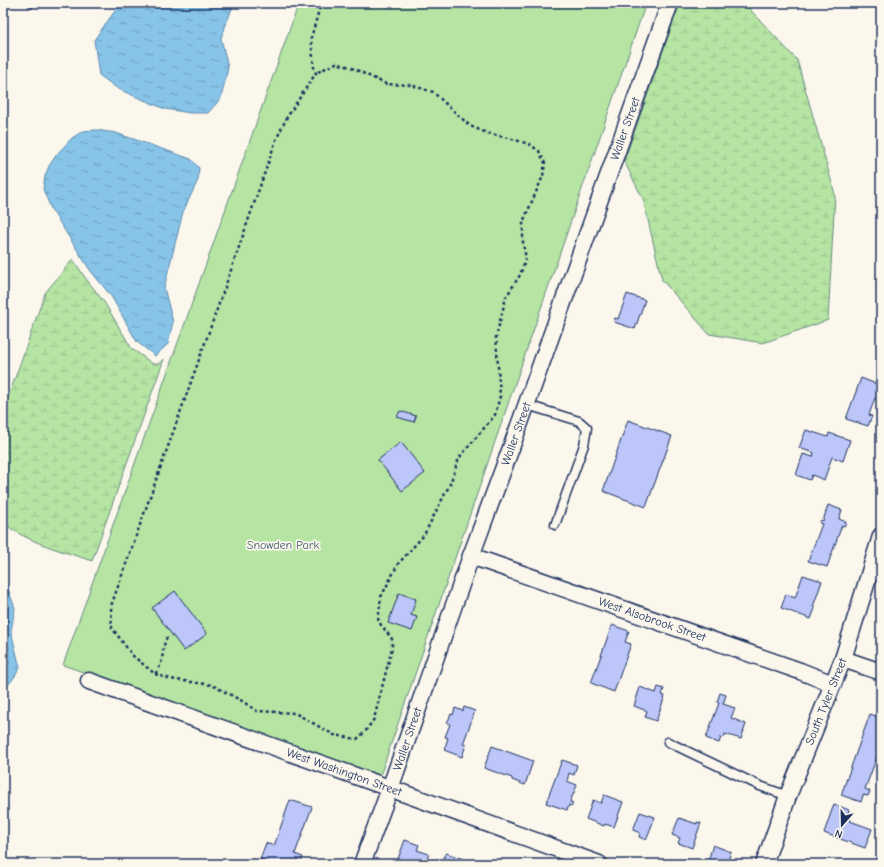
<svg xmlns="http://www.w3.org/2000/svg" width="884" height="867" viewBox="0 0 884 867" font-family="'Comic Neue',sans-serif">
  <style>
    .green { fill: #b5e4a3; stroke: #688a80 }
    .wetland { fill: url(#wetland-marsh); stroke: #688a80 }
    .water { fill: url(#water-ripples); stroke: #5c88b0 }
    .building { fill: #bcc6f8; stroke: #1b2f5e }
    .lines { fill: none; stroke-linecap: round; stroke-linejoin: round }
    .service-casing { stroke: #1b2f5e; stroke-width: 11 }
    .minor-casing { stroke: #1b2f5e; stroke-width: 19 }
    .path { stroke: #1b2f5e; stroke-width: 2.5; stroke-dasharray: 3 3; stroke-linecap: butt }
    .service { stroke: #fbf7ec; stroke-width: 8 }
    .minor { stroke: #fbf7ec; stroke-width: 16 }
    .labels { text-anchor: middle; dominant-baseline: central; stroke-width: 3.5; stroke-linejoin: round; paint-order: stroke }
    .street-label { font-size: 12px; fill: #1b2f5e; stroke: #fbf7ec }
    .park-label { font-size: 12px; fill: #425c6f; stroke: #fbf7ec }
  </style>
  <defs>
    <pattern id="wetland-marsh" width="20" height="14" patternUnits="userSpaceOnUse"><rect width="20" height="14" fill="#b5e4a3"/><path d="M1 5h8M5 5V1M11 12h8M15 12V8" fill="none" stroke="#9bc48f"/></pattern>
    <pattern id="water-ripples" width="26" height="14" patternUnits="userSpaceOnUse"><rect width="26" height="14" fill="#87c4e7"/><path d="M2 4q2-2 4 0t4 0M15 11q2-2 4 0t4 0" fill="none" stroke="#6ea0be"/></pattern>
  </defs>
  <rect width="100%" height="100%" fill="#fbf7ec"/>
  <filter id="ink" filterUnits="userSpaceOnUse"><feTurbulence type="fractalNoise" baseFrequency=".025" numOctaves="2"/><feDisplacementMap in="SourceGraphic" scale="8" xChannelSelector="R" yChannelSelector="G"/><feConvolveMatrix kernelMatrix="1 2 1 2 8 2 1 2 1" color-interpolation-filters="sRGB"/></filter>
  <g filter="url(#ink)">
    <!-- green -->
    <path class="green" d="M 299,3 L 646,3 L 380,776 L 63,665 Z"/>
    <!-- wetland -->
    <path class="wetland" d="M 680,3 L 744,3 L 797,60 L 835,194 L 828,320 L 763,343 L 709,334 L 662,280 L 643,199 L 624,161 Z
      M 73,259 L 84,276 L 104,302 L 132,349 L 153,364 L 158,364 L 164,359 L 92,561 C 66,552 22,541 3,522 L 3,412 L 45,293 Z"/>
    <!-- water -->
    <path class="water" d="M 120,3 L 234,3 L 221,38 L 228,68 L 221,98 L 208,113 L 190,113 L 165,109 L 118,89 L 99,75 L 94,40 L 117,8 Z
      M 96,130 L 116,133 L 191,159 L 199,168 L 198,180 L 183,212 L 164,288 L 173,322 L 168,344 L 155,356 L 137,342 L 111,296 L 90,270 L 51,209 L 43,189 L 45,176 L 49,166 L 57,154 L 72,138 L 83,131 Z
      M 3,577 L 4,578 L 15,608 L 11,631 L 20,668 L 13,679 L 3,691 Z"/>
    <!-- building -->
    <path class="building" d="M 25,3 L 36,3 L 31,9 Z
      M 627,294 L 645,300 L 635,329 L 614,322 L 615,318 L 618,319 Z
      M 861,378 L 881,386 L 881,390 L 878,399 L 875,398 L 869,415 L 872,416 L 868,426 L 846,419 Z
      M 400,411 L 416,416 L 414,422 L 397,417 Z
      M 628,420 L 672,436 L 646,507 L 603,491 Z
      M 806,430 L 828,437 L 829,433 L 850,440 L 843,461 L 832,457 L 824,480 L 812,475 L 810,480 L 796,475 L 803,454 L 813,457 L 814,453 L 799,448 Z
      M 401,442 L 425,473 L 402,491 L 378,460 Z
      M 828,505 L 842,510 L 839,519 L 846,522 L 845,526 L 842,525 L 827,567 L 808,561 L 822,524 L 819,523 L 821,520 L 823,521 Z
      M 803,575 L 822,581 L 813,607 L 815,608 L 811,619 L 781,608 L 786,594 L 795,598 Z
      M 175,591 L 207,634 L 184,651 L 152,608 Z
      M 399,593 L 416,599 L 411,615 L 417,617 L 412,631 L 388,623 Z
      M 612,625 L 629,631 L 625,642 L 631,644 L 614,692 L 591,683 Z
      M 640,687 L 656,693 L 658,687 L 664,689 L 662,695 L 665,696 L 656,721 L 645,717 L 647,711 L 634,706 Z
      M 720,693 L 726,695 L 723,704 L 735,708 L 731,718 L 746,724 L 741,739 L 725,734 L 724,738 L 721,737 L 719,743 L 706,738 L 719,703 L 717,702 Z
      M 464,707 L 475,711 L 463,744 L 466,745 L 462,757 L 444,750 L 448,738 L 445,737 L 450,724 L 447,723 L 451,714 L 453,715 L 455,708 L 463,711 Z
      M 870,714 L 881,718 L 881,746 L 865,789 L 870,791 L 868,796 L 863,795 L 861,802 L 841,795 Z
      M 492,746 L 533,761 L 525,785 L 512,780 L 512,778 L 484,768 Z
      M 562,760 L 577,765 L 574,775 L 569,773 L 567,781 L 577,785 L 570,802 L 573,803 L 572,806 L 569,805 L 567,810 L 546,803 Z
      M 604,795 L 623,802 L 614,827 L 605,824 L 604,826 L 586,819 L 593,800 L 601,803 Z
      M 290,800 L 312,807 L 295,854 L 303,857 L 300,864 L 275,864 L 260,859 L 266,843 L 274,846 Z
      M 834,804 L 849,810 L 847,818 L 851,819 L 850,821 L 872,829 L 865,848 L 824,833 Z
      M 640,812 L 655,817 L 646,840 L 639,837 L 640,833 L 633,830 Z
      M 679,818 L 697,824 L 697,822 L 701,823 L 692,848 L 678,843 L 680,838 L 672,835 Z
      M 405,840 L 419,845 L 417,850 L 429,854 L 425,864 L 396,864 Z
      M 713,845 L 731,852 L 727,864 L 707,864 Z
      M 446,853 L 467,860 L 466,864 L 441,864 Z"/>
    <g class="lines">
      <!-- service casing -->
      <g class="service-casing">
        <path id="service" d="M 527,405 L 579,421 L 587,428 L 584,445 L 555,525
          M 668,742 L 760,786 L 788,796"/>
      </g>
      <!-- minor casing -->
      <g class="minor-casing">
        <g id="minor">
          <path id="s1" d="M 471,556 L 800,671 L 833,684"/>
          <path d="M 843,659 L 881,672"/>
          <path id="s2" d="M 89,681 L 378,784 L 599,864"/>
          <path id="s3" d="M 362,864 L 392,783 L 471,556 L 511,448 L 670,3"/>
          <path id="s4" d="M 764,864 L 788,796 L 843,659 L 881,536"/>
        </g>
      </g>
      <!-- path -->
      <path class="path" d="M 167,637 C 160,651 166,661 155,674 L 133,656 L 112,628 L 111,606 L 230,273 L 276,140 L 287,117 L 316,73 L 314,68 L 311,38 L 321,3
        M 155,674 L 170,679 L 212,685 L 242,701 L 257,711 L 295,713 L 334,735 L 357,739 L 365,732 L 374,719 L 392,648 L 392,639 L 378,621 L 381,597 L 398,564 L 424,535 L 450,484 L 459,458 L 495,415 L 500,396 L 496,337 L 506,297 L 520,275 L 526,258 L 523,244 L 523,222 L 543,176 L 545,163 L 539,151 L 529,144 L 512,139 L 487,133 L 470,126 L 433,92 L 411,85 L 386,84 L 350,67 L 336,63 L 316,73"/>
      <!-- service -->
      <use href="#service" class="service"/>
      <!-- minor -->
      <use href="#minor" class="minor"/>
    </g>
  </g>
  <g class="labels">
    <!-- street labels -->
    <g class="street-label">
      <text stroke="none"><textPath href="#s3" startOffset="781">Waller Street</textPath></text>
      <text stroke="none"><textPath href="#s3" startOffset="457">Waller Street</textPath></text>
      <text stroke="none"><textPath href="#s1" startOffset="192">West Alsobrook Street</textPath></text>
      <text stroke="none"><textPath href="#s4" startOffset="174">South Tyler Street</textPath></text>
      <text stroke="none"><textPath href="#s3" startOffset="133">Waller Street</textPath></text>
      <text stroke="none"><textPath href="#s2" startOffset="271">West Washington Street</textPath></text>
    </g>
    <!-- park labels -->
    <g class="park-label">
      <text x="283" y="545">Snowden Park</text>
    </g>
  </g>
  <!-- margin -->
  <rect width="884" height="867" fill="none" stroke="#fbf7ec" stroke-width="16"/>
  <rect x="8" y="8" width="868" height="851" fill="none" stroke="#1b2f5e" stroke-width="1.5" filter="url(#ink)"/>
  <!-- north arrow -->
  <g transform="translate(842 825) rotate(200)" stroke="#fbf7ec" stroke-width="3" paint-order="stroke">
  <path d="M0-3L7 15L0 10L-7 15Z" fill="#1b2f5e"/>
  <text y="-6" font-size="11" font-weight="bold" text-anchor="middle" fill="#1b2f5e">N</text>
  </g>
</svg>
